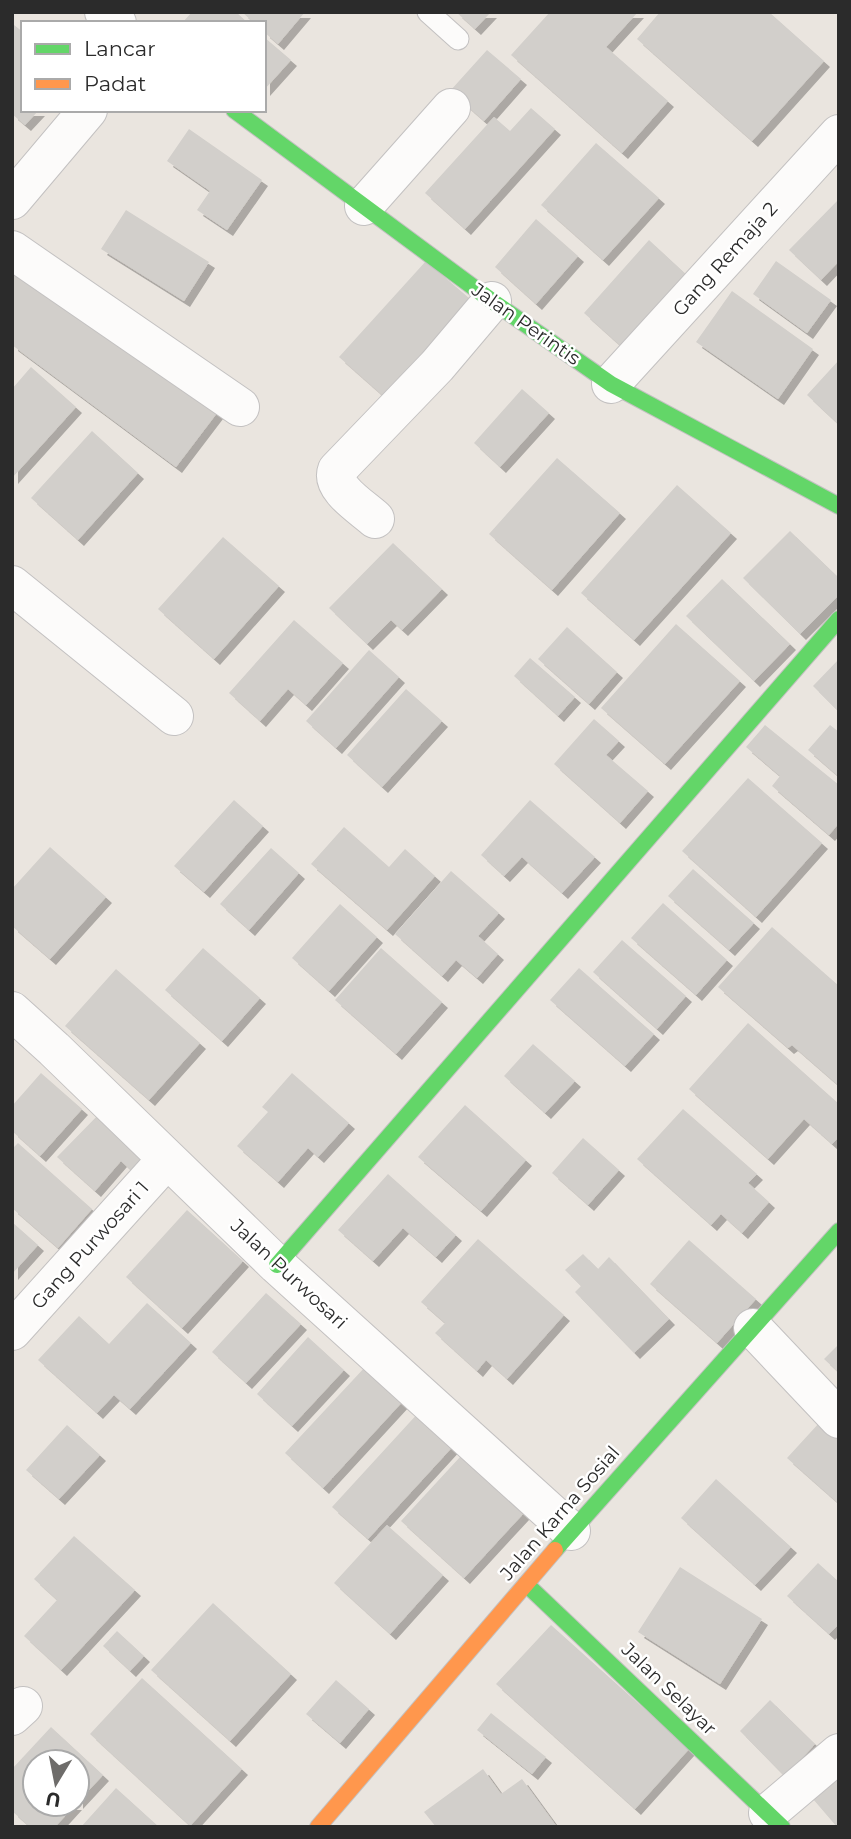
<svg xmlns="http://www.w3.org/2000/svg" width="851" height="1839" viewBox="0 0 851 1839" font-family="Montserrat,sans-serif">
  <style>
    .building { fill: #d2cfcb; filter: url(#shadow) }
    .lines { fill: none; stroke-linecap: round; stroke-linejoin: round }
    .lane-casing { stroke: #c3c1c1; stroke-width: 23 }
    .street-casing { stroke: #c3c1c1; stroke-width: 40 }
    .fast-casing { stroke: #c3c1c1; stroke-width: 18 }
    .slow-casing { stroke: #c3c1c1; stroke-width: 18 }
    .lane { stroke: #fcfbfa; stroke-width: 21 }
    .street { stroke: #fcfbfa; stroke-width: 38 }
    .fast { stroke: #63d668; stroke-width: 16 }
    .slow { stroke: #ff974d; stroke-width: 16 }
    .labels { text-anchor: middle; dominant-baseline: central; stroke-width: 5; stroke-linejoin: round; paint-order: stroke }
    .street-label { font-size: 19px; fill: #2b2b2b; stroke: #fff }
  </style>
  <defs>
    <filter id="shadow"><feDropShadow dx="6" dy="6" stdDeviation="0" flood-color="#0004"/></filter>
  </defs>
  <rect width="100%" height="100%" fill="#eae5df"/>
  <!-- building -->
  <path class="building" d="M 192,12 L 236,12 L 248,23 L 182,23 Z
    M 242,12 L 305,12 L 278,44 L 264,32 L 264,23 L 254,23 Z
    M 456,12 L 491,12 L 475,29 Z
    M 550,12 L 638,12 L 606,47 L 668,101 L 622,153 L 511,55 Z
    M 660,12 L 769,12 L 824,61 L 752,141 L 637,39 Z
    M 14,25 L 23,32 L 23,110 L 39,110 L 25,125 L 12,114 L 12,27 Z
    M 264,37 L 291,60 L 264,90 Z
    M 487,50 L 521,79 L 484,121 L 450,91 Z
    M 531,108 L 555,129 L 465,229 L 425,193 L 494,117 L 510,131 Z
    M 189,129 L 262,180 L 227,230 L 197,210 L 210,191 L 167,161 Z
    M 596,143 L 659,198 L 603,260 L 541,205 Z
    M 839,199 L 839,261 L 821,280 L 789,250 Z
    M 126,210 L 209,262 L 184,301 L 101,249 Z
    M 536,219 L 578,256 L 536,304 L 495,267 Z
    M 649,240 L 689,277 L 624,349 L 584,313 Z
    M 12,260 L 217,413 L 176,467 L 12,345 Z
    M 426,261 L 477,305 L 390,402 L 339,357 Z
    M 776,261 L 831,300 L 807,333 L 753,294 Z
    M 732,291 L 813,349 L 778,399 L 696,342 Z
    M 839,360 L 839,425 L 807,395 Z
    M 31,367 L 76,407 L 12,478 L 12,389 Z
    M 522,389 L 549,413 L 500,467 L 474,443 Z
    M 92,431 L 138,473 L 78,540 L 31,498 Z
    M 557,458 L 620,513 L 552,590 L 489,534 Z
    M 677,485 L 731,533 L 634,640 L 581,593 Z
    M 790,531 L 839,578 L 839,595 L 800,634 L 743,578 Z
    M 223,537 L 279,586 L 214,659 L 158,609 Z
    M 393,543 L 442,589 L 402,630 L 391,620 L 367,644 L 329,608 Z
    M 722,579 L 790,644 L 754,681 L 686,616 Z
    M 294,620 L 343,663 L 306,705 L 288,689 L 260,721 L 229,693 Z
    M 676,624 L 740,681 L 665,764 L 601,708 Z
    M 567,627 L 617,672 L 589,704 L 538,659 Z
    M 369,650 L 399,677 L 336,748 L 306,721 Z
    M 530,658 L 575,697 L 558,716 L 514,676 Z
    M 839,659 L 839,712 L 813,686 Z
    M 406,689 L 442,721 L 382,787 L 347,755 Z
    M 594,719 L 619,741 L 606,755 L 648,791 L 620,823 L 554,764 Z
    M 765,725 L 839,785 L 839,823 L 829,835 L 772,786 L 780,776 L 746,747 Z
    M 830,725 L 839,732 L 839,777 L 808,750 Z
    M 748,778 L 822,843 L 756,917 L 682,851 Z
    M 234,800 L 263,826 L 204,892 L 174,866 Z
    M 530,800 L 595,857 L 562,893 L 522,857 L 504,876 L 481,855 Z
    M 344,827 L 389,867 L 405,849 L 435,876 L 387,930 L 311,864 Z
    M 50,847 L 106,897 L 50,959 L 12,926 L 12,889 Z
    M 271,848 L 299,873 L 249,930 L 220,904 Z
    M 693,869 L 754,923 L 729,950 L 668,896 Z
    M 451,871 L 499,913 L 478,936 L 498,954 L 477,978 L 456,960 L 442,976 L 395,934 Z
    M 663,903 L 727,960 L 696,995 L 631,938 Z
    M 340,904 L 377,937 L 329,991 L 292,958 Z
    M 772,927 L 839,986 L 839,1086 L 792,1045 L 788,1048 L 718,987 Z
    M 622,940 L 686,996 L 657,1029 L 593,972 Z
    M 203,948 L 260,998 L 222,1041 L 165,990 Z
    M 381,948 L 442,1002 L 396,1054 L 335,1000 Z
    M 579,968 L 654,1034 L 625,1066 L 550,1000 Z
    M 116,969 L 200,1043 L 149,1100 L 65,1026 Z
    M 748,1023 L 839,1104 L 839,1137 L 832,1144 L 804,1119 L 768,1159 L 689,1089 Z
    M 533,1044 L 575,1081 L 545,1113 L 504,1076 Z
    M 41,1073 L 82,1109 L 40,1156 L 12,1131 L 12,1106 Z
    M 292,1073 L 349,1123 L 318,1157 L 308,1148 L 278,1182 L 237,1146 L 268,1112 L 262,1107 Z
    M 465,1105 L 526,1160 L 481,1211 L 418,1157 Z
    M 683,1109 L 757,1174 L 748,1183 L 769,1202 L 742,1233 L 721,1214 L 711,1225 L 637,1159 Z
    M 103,1110 L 153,1154 L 135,1174 L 121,1161 L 95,1191 L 57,1157 Z
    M 583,1138 L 619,1170 L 588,1205 L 552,1173 Z
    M 18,1143 L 92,1209 L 58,1248 L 12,1208 L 12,1149 Z
    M 388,1174 L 456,1235 L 436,1257 L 403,1228 L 373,1261 L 338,1230 Z
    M 187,1210 L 243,1261 L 182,1328 L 126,1277 Z
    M 12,1222 L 38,1245 L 12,1274 Z
    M 478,1239 L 564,1315 L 507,1379 L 486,1360 L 477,1371 L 435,1333 L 445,1323 L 421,1302 Z
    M 689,1240 L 756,1299 L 717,1343 L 650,1284 Z
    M 583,1254 L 598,1269 L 609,1257 L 669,1319 L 634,1353 L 575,1292 L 581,1286 L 565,1270 Z
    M 266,1293 L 301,1324 L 246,1383 L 212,1352 Z
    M 147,1303 L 191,1343 L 130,1409 L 114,1395 L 97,1413 L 38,1360 L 79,1316 L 109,1344 Z
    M 308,1337 L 344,1370 L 292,1426 L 257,1394 Z
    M 839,1344 L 839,1373 L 824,1359 Z
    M 366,1366 L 404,1400 L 323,1488 L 285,1453 Z
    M 420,1411 L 456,1443 L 368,1539 L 332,1507 Z
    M 820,1422 L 839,1439 L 839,1504 L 787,1458 Z
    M 67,1425 L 100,1455 L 59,1499 L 26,1470 Z
    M 472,1444 L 535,1501 L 464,1578 L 401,1521 Z
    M 716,1479 L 791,1547 L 755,1585 L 681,1518 Z
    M 387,1525 L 443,1575 L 390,1634 L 334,1583 Z
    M 74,1536 L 135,1590 L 61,1670 L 24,1636 L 57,1600 L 34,1579 Z
    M 818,1563 L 839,1582 L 839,1624 L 829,1634 L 787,1596 Z
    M 680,1567 L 762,1619 L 720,1684 L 638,1632 Z
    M 213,1603 L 291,1674 L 230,1741 L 151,1670 Z
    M 551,1625 L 689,1749 L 635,1809 L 496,1684 Z
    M 117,1631 L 144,1656 L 130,1671 L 103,1646 Z
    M 142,1678 L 242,1769 L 190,1826 L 90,1734 Z
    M 336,1680 L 369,1709 L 340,1743 L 306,1714 Z
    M 770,1700 L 815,1744 L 785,1777 L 740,1731 Z
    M 491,1713 L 546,1757 L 532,1774 L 477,1730 Z
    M 51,1727 L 103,1775 L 77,1803 L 77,1762 L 35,1762 L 35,1804 L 76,1804 L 55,1827 L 30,1827 L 12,1811 L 12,1769 Z
    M 839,1764 L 839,1827 L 837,1827 L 807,1792 Z
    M 483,1769 L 501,1794 L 522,1779 L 557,1827 L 436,1827 L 424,1812 Z
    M 116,1788 L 159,1827 L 81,1827 Z"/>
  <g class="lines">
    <!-- lane casing -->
    <g class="lane-casing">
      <path id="lane" d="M 428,12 L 458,39"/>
    </g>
    <!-- street casing -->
    <g class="street-casing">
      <path id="street" d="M 104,12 L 117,23
        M 12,200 L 88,110
        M 364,206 L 451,108
        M 12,250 L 240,407
        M 611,384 L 839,134
        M 375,519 C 362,507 330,488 337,470 L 437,366 L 492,301
        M 12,585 L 174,716
        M 12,1011 L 54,1049 L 277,1265 L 571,1531
        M 753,1328 L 839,1419
        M 12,1331 L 167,1159
        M 12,1716 L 23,1706
        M 768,1813 L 839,1753"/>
    </g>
    <!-- fast casing -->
    <g class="fast-casing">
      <path id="fast" d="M 234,110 L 492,301 L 611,384 L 839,506
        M 277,1265 L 839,619
        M 555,1550 L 839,1231
        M 526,1584 L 782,1827"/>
    </g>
    <!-- slow casing -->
    <g class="slow-casing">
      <path id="slow" d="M 318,1827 L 555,1550"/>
    </g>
    <!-- lane -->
    <use href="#lane" class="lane"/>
    <!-- street -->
    <use href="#street" class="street"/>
    <!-- fast -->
    <use href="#fast" class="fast"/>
    <!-- slow -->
    <use href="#slow" class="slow"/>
  </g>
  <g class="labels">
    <!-- street labels -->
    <g class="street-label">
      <text transform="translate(725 259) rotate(-48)">Gang Remaja 2</text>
      <text transform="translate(526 324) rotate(35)">Jalan Perintis</text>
      <text transform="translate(90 1245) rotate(-48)">Gang Purwosari 1</text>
      <text transform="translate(289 1274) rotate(43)">Jalan Purwosari</text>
      <text transform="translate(560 1513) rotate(-49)">Jalan Karna Sosial</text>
      <text transform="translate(669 1689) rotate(44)">Jalan Selayar</text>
    </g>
  </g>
  <!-- border -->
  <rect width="851" height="1839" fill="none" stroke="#2b2b2b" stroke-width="28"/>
  <!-- legend -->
  <rect x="21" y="21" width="245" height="91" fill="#ffffff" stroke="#aaaaaa" stroke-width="2"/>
  <rect x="35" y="44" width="35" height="10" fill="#63d668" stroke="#aaaaaa" stroke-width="2"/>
  <text x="84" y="56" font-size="21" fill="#2b2b2b">Lancar</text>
  <rect x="35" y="79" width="35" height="10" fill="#ff974d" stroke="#aaaaaa" stroke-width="2"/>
  <text x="84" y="91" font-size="21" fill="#2b2b2b">Padat</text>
  <!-- north arrow -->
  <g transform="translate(56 1783) rotate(190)"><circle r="33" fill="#ffffff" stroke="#aaaaaa" stroke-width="2"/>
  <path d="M0-5L12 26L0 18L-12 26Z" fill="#6e6c6a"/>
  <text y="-10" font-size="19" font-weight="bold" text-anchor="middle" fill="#2b2b2b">U</text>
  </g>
</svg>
